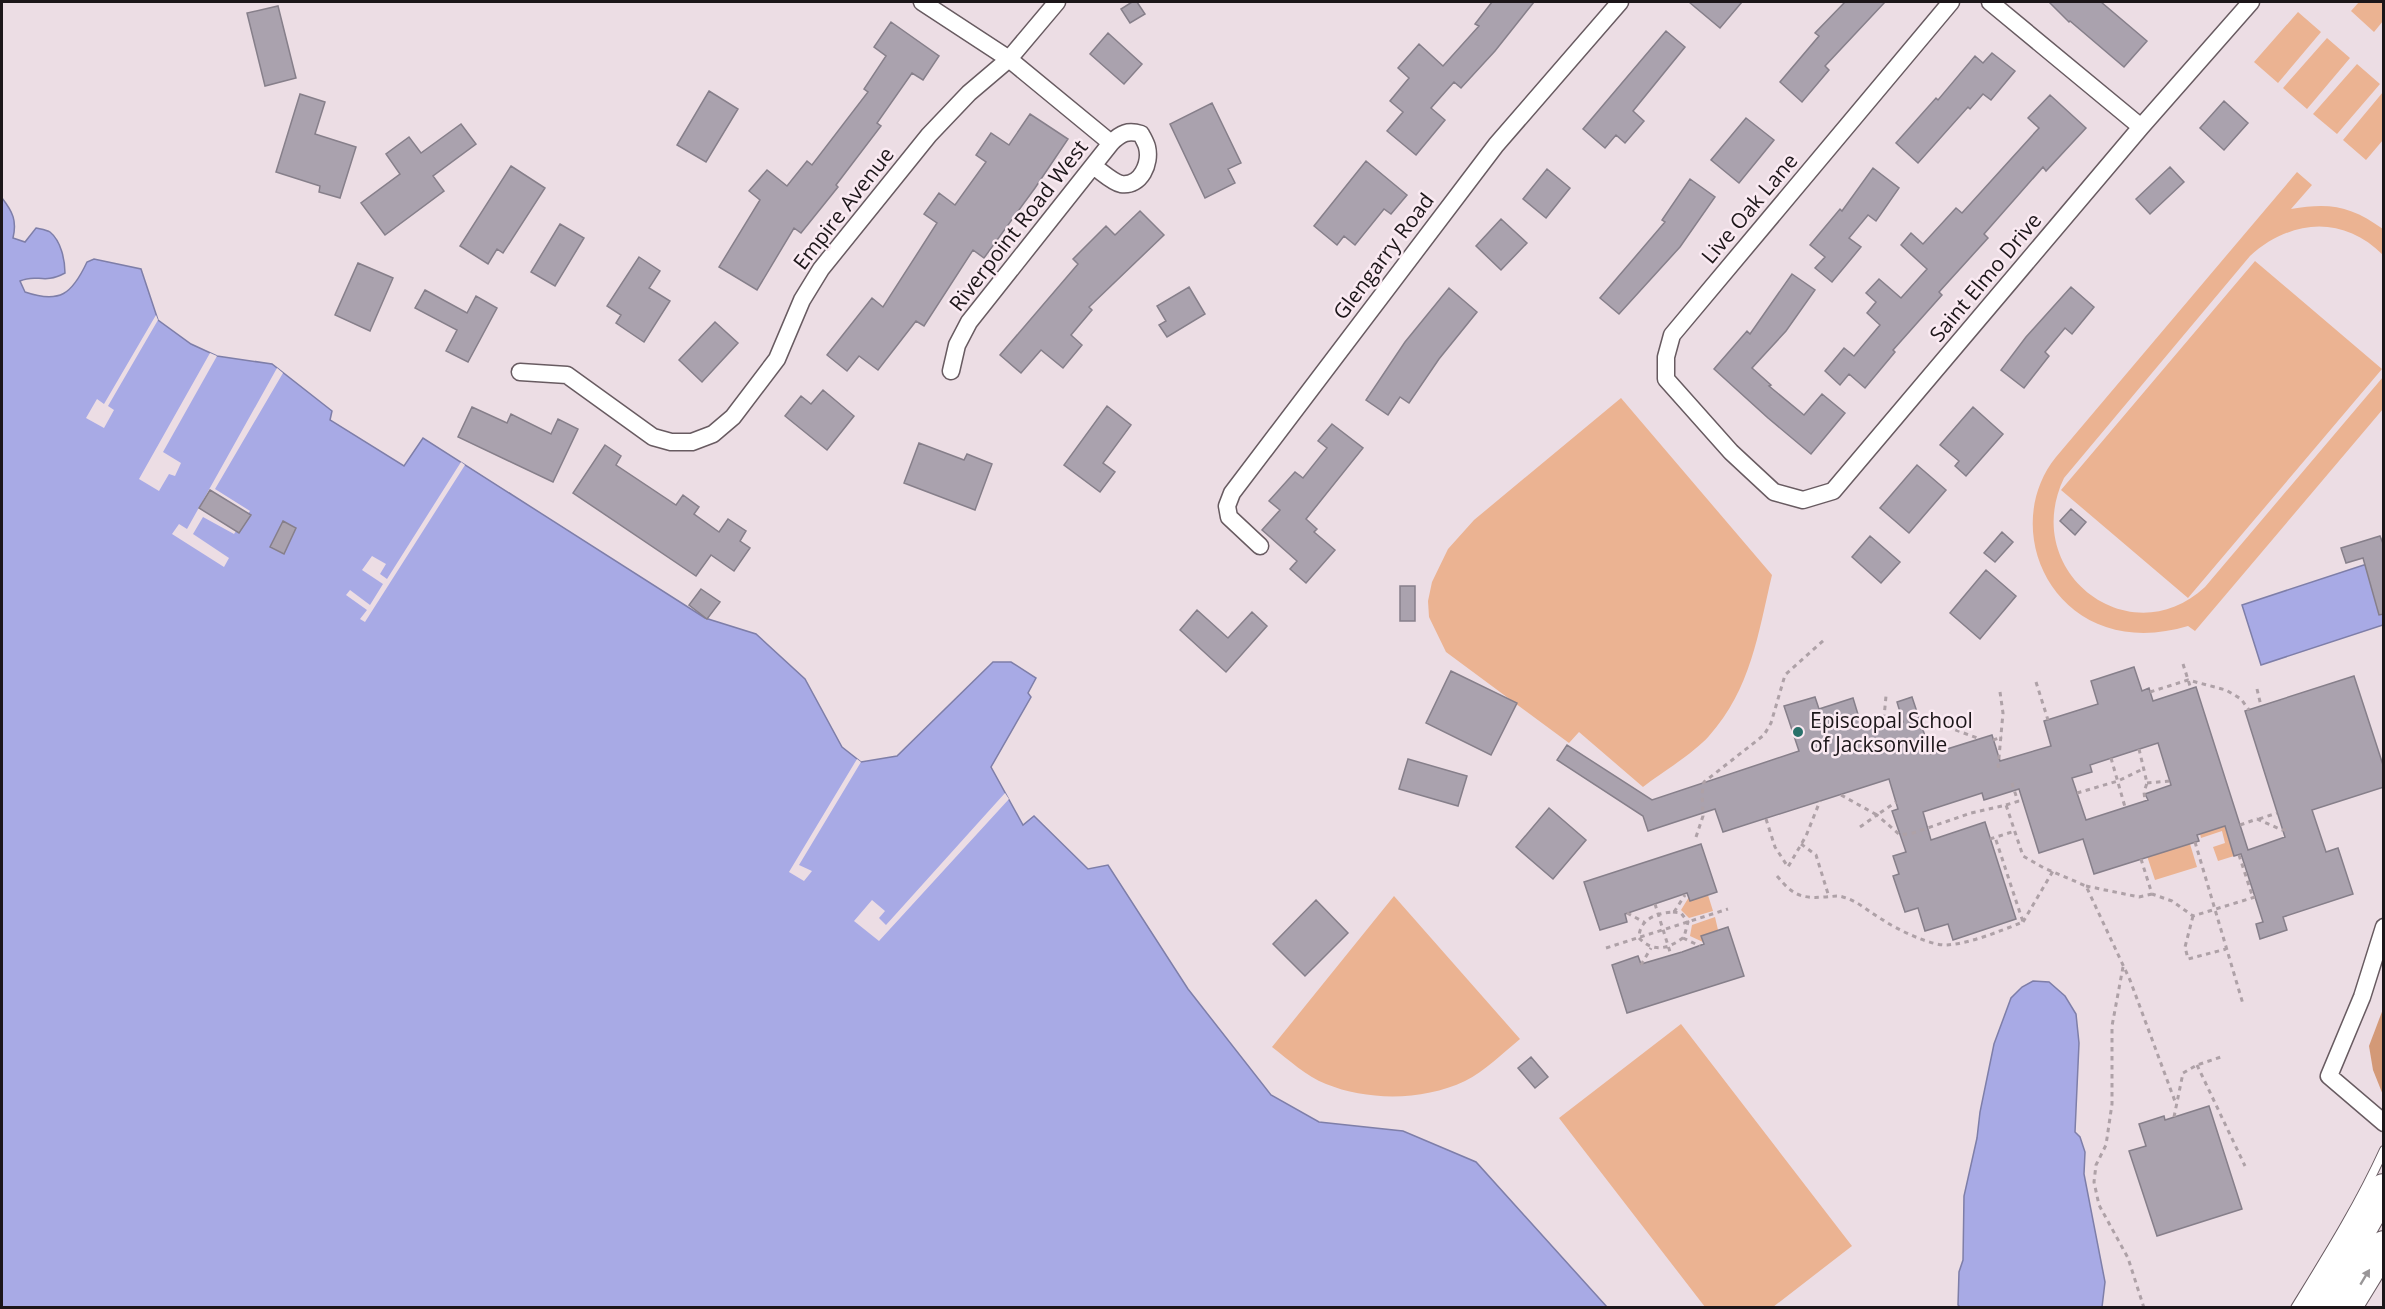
<svg xmlns="http://www.w3.org/2000/svg" width="2385" height="1309" viewBox="0 0 2385 1309" font-family="'Open Sans',sans-serif">
  <style>
    .green { fill: #ebb392 }
    .forest { fill: #d39977 }
    .water { fill: #a8aae5; stroke: #7e7ea8; stroke-width: 1.5 }
    .pier { fill: #ecdde4 }
    .building { fill: #aaa2ae; stroke: #867f8a; stroke-width: 1.5; fill-rule: evenodd }
    .lines { fill: none; stroke-linecap: round; stroke-linejoin: round }
    .lane-casing { stroke: #685b61; stroke-width: 10 }
    .street-casing { stroke: #685b61; stroke-width: 19 }
    .highway-casing { stroke: #685b61; stroke-width: 32 }
    .path { stroke: #aea1a7; stroke-width: 3; stroke-dasharray: 4.5 4.5; stroke-linecap: butt }
    .lane { stroke: #fff; stroke-width: 8 }
    .street { stroke: #fff; stroke-width: 16 }
    .highway { stroke: #fff; stroke-width: 30 }
    .oneway { fill: #999698 }
    .poi-dot { fill: #29716a; stroke: #faeaf2; stroke-width: 2 }
    .labels { text-anchor: middle; dominant-baseline: central; stroke-width: 5; stroke-linejoin: round; paint-order: stroke }
    .street-label { font-size: 21px; fill: #1c1619; stroke: #faeaf2 }
    .poi-label { font-size: 21px; fill: #1c1619; stroke: #faeaf2; text-anchor: start }
  </style>
  <rect width="100%" height="100%" fill="#ecdde4"/>
  <!-- green -->
  <path class="green" d="M 2359,2 L 2383,2 L 2383,21 L 2374,32 L 2351,11 Z
    M 2298,12 L 2321,32 L 2278,83 L 2254,62 Z
    M 2327,38 L 2350,58 L 2307,109 L 2283,88 Z
    M 2357,64 L 2380,84 L 2337,134 L 2313,114 Z
    M 2383,92 L 2383,140 L 2366,160 L 2343,140 Z
    M 2297,172 L 2312,185 L 2291,209 C 2330,202 2351,206 2383,229 L 2383,255 C 2343,215 2291,219 2250,256 L 2064,478 C 2019,572 2130,657 2205,587 L 2383,377 L 2383,409 L 2195,631 L 2188,626 C 2161,634 2133,636 2106,627 C 2035,603 2010,514 2056,457 Z
    M 2255,261 L 2382,369 L 2188,598 L 2061,490 Z
    M 1621,398 L 1772,575 C 1758,634 1751,689 1709,736 C 1694,753 1661,773 1643,787 L 1579,732 L 1569,743 L 1446,652 L 1429,617 L 1428,601 L 1432,582 L 1448,549 L 1474,520 Z
    M 2223,821 L 2234,856 L 2218,861 L 2213,847 L 2225,843 L 2222,831 L 2201,838 L 2200,834 Z
    M 2190,844 L 2197,867 L 2155,880 L 2147,856 Z
    M 1708,895 L 1713,911 L 1689,918 L 1681,910 L 1689,897 Z
    M 1394,896 L 1520,1039 C 1503,1053 1485,1071 1465,1081 C 1423,1101 1368,1101 1326,1084 C 1306,1076 1289,1060 1272,1047 Z
    M 1715,917 L 1718,930 L 1702,936 L 1703,942 L 1690,936 L 1692,925 Z
    M 1681,1024 L 1852,1246 L 1773,1307 L 1705,1307 L 1559,1118 Z"/>
  <!-- forest -->
  <path class="forest" d="M 2383,1009 L 2384,1094 L 2383,1095 L 2373,1070 L 2369,1046 Z"/>
  <!-- water -->
  <path class="water" d="M 2,198 C 13,212 17,221 13,238 L 25,242 L 36,228 C 40,229 47,230 50,232 C 61,241 65,260 65,273 C 43,285 37,273 20,281 L 25,292 C 60,304 72,294 87,262 L 94,259 L 141,269 L 158,320 L 191,344 L 217,356 L 272,364 L 332,411 L 330,420 L 404,466 L 423,438 L 705,618 L 756,634 L 805,679 L 842,747 L 861,762 L 897,756 L 993,662 L 1011,662 L 1036,678 L 1028,693 L 1031,697 L 991,767 L 1023,825 L 1034,816 L 1088,869 L 1108,865 L 1188,989 L 1271,1095 L 1319,1122 L 1403,1131 L 1476,1162 L 1607,1307 L 2,1307 Z
    M 2373,562 L 2383,595 L 2383,625 L 2261,665 L 2242,605 Z
    M 2033,981 L 2049,982 L 2065,996 L 2076,1014 L 2079,1043 L 2075,1132 L 2080,1137 L 2085,1152 L 2084,1174 L 2105,1282 L 2102,1307 L 1960,1307 L 1958,1305 L 1959,1272 L 1963,1260 L 1964,1196 L 1977,1138 L 1980,1112 L 1994,1044 L 2011,998 L 2022,987 Z"/>
  <!-- pier -->
  <path class="pier" d="M 156,315 L 158,320 L 108,406 L 114,410 L 104,428 L 86,418 L 97,399 L 104,404 Z
    M 210,353 L 217,356 L 163,452 L 181,463 L 175,476 L 169,474 L 159,491 L 139,479 Z
    M 277,368 L 283,373 L 215,489 L 250,511 L 234,534 L 203,517 L 193,534 L 229,558 L 224,567 L 172,534 L 179,524 L 187,529 Z
    M 461,462 L 465,465 L 365,622 L 360,619 L 367,610 L 346,595 L 350,590 L 370,605 L 383,584 L 362,570 L 372,556 L 386,564 L 380,574 L 387,579 Z
    M 857,759 L 861,762 L 799,865 L 812,871 L 804,881 L 789,872 Z
    M 1005,793 L 1009,799 L 879,941 L 854,921 L 872,900 L 885,911 L 879,918 L 886,925 Z"/>
  <!-- building -->
  <path class="building" d="M 1132,2 L 1137,2 L 1145,14 L 1130,23 L 1121,9 Z
    M 1492,2 L 1534,2 L 1495,51 L 1461,88 L 1454,82 L 1431,108 L 1445,120 L 1416,155 L 1387,131 L 1403,112 L 1390,101 L 1409,78 L 1398,68 L 1419,44 L 1443,66 L 1479,26 L 1475,24 Z
    M 1689,2 L 1742,2 L 1720,28 Z
    M 1845,2 L 1885,2 L 1825,66 L 1829,70 L 1802,102 L 1780,82 L 1819,36 L 1815,33 Z
    M 2049,2 L 2101,2 L 2147,41 L 2124,67 L 2070,21 L 2069,22 Z
    M 278,6 L 296,78 L 265,86 L 247,13 Z
    M 891,22 L 939,56 L 923,80 L 912,73 L 877,123 L 881,126 L 836,185 L 838,187 L 801,233 L 794,228 L 757,290 L 719,267 L 760,200 L 749,191 L 767,170 L 787,186 L 807,161 L 812,165 L 868,92 L 864,89 L 886,56 L 874,47 Z
    M 1666,31 L 1685,47 L 1633,111 L 1644,121 L 1625,143 L 1616,135 L 1605,148 L 1583,129 Z
    M 1108,33 L 1142,64 L 1124,84 L 1090,54 Z
    M 1992,53 L 2015,71 L 1991,100 L 1983,94 L 1970,109 L 1968,107 L 1918,163 L 1896,143 L 1936,98 L 1938,100 L 1975,56 L 1983,63 Z
    M 709,91 L 738,109 L 706,162 L 677,145 Z
    M 300,94 L 325,102 L 315,134 L 356,147 L 340,198 L 319,192 L 320,186 L 276,172 Z
    M 2050,95 L 2086,128 L 2046,171 L 2043,167 L 1984,234 L 1988,238 L 1939,292 L 1942,295 L 1893,350 L 1895,352 L 1865,388 L 1849,374 L 1840,385 L 1825,371 L 1844,348 L 1854,356 L 1880,325 L 1867,313 L 1876,302 L 1866,293 L 1879,279 L 1901,298 L 1927,269 L 1901,245 L 1911,233 L 1923,244 L 1956,208 L 1962,213 L 2039,128 L 2028,118 Z
    M 2224,101 L 2248,123 L 2224,150 L 2200,128 Z
    M 1212,103 L 1241,163 L 1228,169 L 1235,183 L 1205,198 L 1170,124 Z
    M 1030,114 L 1068,139 L 1035,188 L 984,258 L 973,250 L 924,326 L 916,321 L 878,370 L 859,356 L 847,371 L 827,355 L 872,298 L 883,307 L 937,223 L 924,214 L 939,193 L 955,205 L 986,162 L 976,155 L 991,133 L 1009,145 Z
    M 1746,118 L 1774,140 L 1739,183 L 1711,160 Z
    M 461,124 L 476,144 L 433,176 L 444,191 L 385,235 L 361,203 L 400,174 L 386,154 L 409,137 L 421,153 Z
    M 1366,161 L 1407,195 L 1391,214 L 1384,209 L 1355,245 L 1344,236 L 1337,245 L 1314,226 Z
    M 511,166 L 545,188 L 503,253 L 497,249 L 488,264 L 460,246 Z
    M 2170,167 L 2184,182 L 2150,214 L 2136,199 Z
    M 1873,168 L 1899,188 L 1876,221 L 1868,215 L 1849,238 L 1861,247 L 1832,282 L 1815,268 L 1825,257 L 1810,245 L 1840,209 L 1842,211 Z
    M 1547,169 L 1570,188 L 1546,218 L 1523,199 Z
    M 1690,179 L 1715,197 L 1680,247 L 1619,314 L 1600,298 L 1665,222 L 1662,220 Z
    M 1140,211 L 1164,235 L 1089,307 L 1092,310 L 1071,335 L 1082,345 L 1063,368 L 1041,350 L 1021,373 L 1000,355 L 1078,264 L 1073,259 L 1106,226 L 1115,235 Z
    M 1501,219 L 1527,243 L 1501,270 L 1476,246 Z
    M 560,224 L 584,238 L 555,286 L 531,272 Z
    M 639,257 L 660,271 L 649,288 L 670,301 L 644,342 L 616,323 L 621,315 L 607,306 Z
    M 358,263 L 393,278 L 370,331 L 335,315 Z
    M 1792,274 L 1815,290 L 1786,331 L 1752,368 L 1771,385 L 1769,386 L 1804,415 L 1822,394 L 1845,413 L 1811,454 L 1768,418 L 1714,369 L 1747,331 L 1750,334 Z
    M 1189,287 L 1205,314 L 1167,337 L 1159,325 L 1166,321 L 1157,306 Z
    M 2071,287 L 2094,307 L 2072,334 L 2065,328 L 2045,352 L 2049,356 L 2024,388 L 2001,370 L 2026,337 Z
    M 1449,288 L 1477,312 L 1439,359 L 1409,403 L 1400,397 L 1388,415 L 1366,400 L 1405,342 Z
    M 425,290 L 467,313 L 476,296 L 497,308 L 468,362 L 446,351 L 457,330 L 415,308 Z
    M 715,322 L 738,343 L 702,382 L 679,360 Z
    M 823,390 L 854,416 L 827,450 L 785,416 L 801,396 L 811,404 Z
    M 1107,406 L 1131,425 L 1103,463 L 1115,472 L 1100,492 L 1064,465 Z
    M 472,407 L 507,423 L 511,414 L 551,434 L 558,419 L 578,429 L 553,482 L 458,437 Z
    M 1973,407 L 2003,434 L 1966,476 L 1955,466 L 1959,461 L 1940,445 Z
    M 1332,424 L 1363,448 L 1306,519 L 1317,529 L 1314,532 L 1335,550 L 1306,583 L 1290,569 L 1297,561 L 1262,530 L 1280,510 L 1269,501 L 1295,472 L 1303,478 L 1327,448 L 1318,441 Z
    M 919,443 L 964,460 L 967,454 L 992,464 L 975,510 L 904,483 Z
    M 605,445 L 621,456 L 616,465 L 676,505 L 683,495 L 699,507 L 694,514 L 719,532 L 728,519 L 746,531 L 740,541 L 750,548 L 734,571 L 711,555 L 696,576 L 573,493 Z
    M 1917,465 L 1946,490 L 1909,533 L 1880,508 Z
    M 210,490 L 251,515 L 239,533 L 199,508 Z
    M 2071,509 L 2086,522 L 2075,535 L 2060,521 Z
    M 283,521 L 296,528 L 284,554 L 270,547 Z
    M 2002,532 L 2013,542 L 1995,562 L 1984,553 Z
    M 1870,536 L 1900,562 L 1881,583 L 1852,557 Z
    M 2380,536 L 2384,546 L 2384,614 L 2379,615 L 2363,558 L 2346,563 L 2341,548 Z
    M 1986,570 L 2016,596 L 1980,639 L 1950,613 Z
    M 1400,586 L 1415,586 L 1415,621 L 1400,621 Z
    M 701,589 L 720,602 L 707,619 L 689,605 Z
    M 1197,610 L 1228,638 L 1252,612 L 1267,626 L 1226,672 L 1180,630 Z
    M 2134,667 L 2142,691 L 2149,688 L 2153,701 L 2196,687 L 2248,850 L 2285,837 L 2245,711 L 2354,676 L 2384,768 L 2384,787 L 2312,810 L 2326,852 L 2338,848 L 2353,894 L 2283,917 L 2287,930 L 2260,939 L 2256,924 L 2263,922 L 2255,897 L 2241,854 L 2234,856 L 2225,826 L 2197,835 L 2199,841 L 2094,874 L 2083,839 L 2039,853 L 2019,789 L 1984,800 L 1982,793 L 1923,812 L 1931,840 L 1985,822 L 2016,919 L 1953,940 L 1948,924 L 1925,931 L 1918,908 L 1905,912 L 1893,876 L 1899,874 L 1893,856 L 1906,852 L 1892,811 L 1898,809 L 1889,779 L 1723,832 L 1715,809 L 1648,831 L 1643,816 L 1557,760 L 1567,745 L 1652,800 L 1799,751 L 1784,706 L 1815,697 L 1819,709 L 1853,698 L 1860,721 L 1876,730 L 1903,722 L 1897,702 L 1912,697 L 1931,754 L 1992,735 L 2000,761 L 2051,746 L 2044,721 L 2098,704 L 2091,681 ZM 2158,743 L 2171,785 L 2145,794 L 2148,800 L 2086,820 L 2072,778 L 2092,772 L 2090,765 Z
    M 1451,671 L 1517,703 L 1491,755 L 1426,723 Z
    M 1408,759 L 1467,776 L 1458,806 L 1399,789 Z
    M 1549,808 L 1586,840 L 1553,879 L 1516,847 Z
    M 1701,844 L 1717,892 L 1690,901 L 1687,893 L 1625,914 L 1627,922 L 1600,930 L 1584,882 Z
    M 1316,900 L 1348,933 L 1305,976 L 1273,944 Z
    M 1728,927 L 1744,976 L 1627,1013 L 1612,965 L 1638,956 L 1641,964 L 1682,952 L 1704,944 L 1701,936 Z
    M 1531,1057 L 1548,1077 L 1535,1088 L 1518,1068 Z
    M 2209,1106 L 2242,1209 L 2157,1236 L 2129,1151 L 2146,1146 L 2139,1124 L 2164,1116 L 2165,1120 Z"/>
  <g class="lines">
    <!-- lane casing -->
    <g class="lane-casing">
      <path id="lane" d="M 2295,1308 C 2327,1256 2359,1205 2384,1150"/>
    </g>
    <!-- street casing -->
    <g class="street-casing">
      <path id="street" d="M 922,2 L 1009,59 L 1111,143
        M 1951,2 L 1672,335 L 1666,357 L 1666,379 L 1731,452 L 1774,492 L 1803,500 L 1833,491 L 2141,127 L 2251,2
        M 1990,2 L 2141,127
        M 951,371 L 957,345 L 969,322 L 1111,143 C 1121,133 1128,130 1141,134 C 1143,138 1146,143 1147,147 C 1151,163 1141,187 1121,184 C 1112,182 1101,171 1093,166
        M 520,372 L 567,375 L 653,437 L 671,442 L 692,442 L 713,434 L 733,417 L 777,359 L 802,300 L 821,269 L 929,135 L 969,93 L 1009,59 L 1057,2
        M 1260,546 L 1229,517 L 1227,506 L 1232,493 L 1496,145 L 1620,2
        M 2384,927 L 2362,997 L 2329,1076 L 2384,1123"/>
    </g>
    <!-- highway casing -->
    <g class="highway-casing">
      <path id="highway" d="M 2314,1308 L 2333,1279 L 2384,1189
        M 2346,1308 L 2384,1246"/>
    </g>
    <!-- path -->
    <path class="path" d="M 2183,664 L 2191,689
      M 2036,682 L 2048,720
      M 2257,689 L 2261,706
      M 2150,692 L 2188,680 L 2226,690 L 2241,699 L 2249,710
      M 1920,723 L 1953,729 L 1980,739
      M 1883,728 L 1886,696
      M 1993,740 L 2002,737
      M 2139,749 L 2147,783 L 2144,792 L 2145,801
      M 2111,758 L 2125,807
      M 1998,768 L 2003,713 L 2000,692
      M 2012,783 L 2018,802
      M 2147,783 L 2170,781
      M 2077,793 L 2118,781 L 2145,768
      M 1841,795 L 1877,815 L 1896,802
      M 2006,805 L 2022,800
      M 1766,819 L 1775,847 L 1788,867 L 1806,836 L 1820,801
      M 2259,819 L 2277,813
      M 2240,825 L 2257,819 L 2282,830 L 2289,829
      M 1860,827 L 1877,815 L 1900,835 L 1913,833 L 1971,813 L 2006,805 L 2023,856 L 2044,868 L 2086,886 L 2130,980 L 2176,1104
      M 1696,837 L 1703,816 L 1702,794 L 1704,782 L 1764,735 L 1771,723 L 1785,675 L 1824,640
      M 1990,839 L 2015,831
      M 2195,842 L 2243,1004
      M 1801,844 L 1816,855 L 1829,897
      M 2239,855 L 2253,898
      M 2141,859 L 2152,894 L 2172,901 L 2193,916 L 2255,897
      M 1777,876 C 1792,894 1800,899 1824,897 C 1831,897 1837,895 1843,897 C 1858,901 1869,912 1883,920 C 1896,929 1931,946 1947,945 C 1972,943 2000,931 2023,922 L 1995,837
      M 2086,886 L 2139,897 L 2152,894
      M 1655,904 L 1671,955
      M 1673,912 L 1681,913 L 1688,922 L 1684,937 C 1669,949 1653,953 1639,938 C 1639,919 1657,913 1673,912 Z
      M 1674,912 L 1685,895
      M 1627,913 L 1644,922
      M 2193,916 L 2185,947 L 2188,959 L 2226,949
      M 2023,922 L 2053,871
      M 1683,938 L 1700,946
      M 1606,948 L 1728,909
      M 1641,965 L 1651,948
      M 2123,967 L 2112,1026 L 2112,1104 L 2106,1145 L 2096,1165 L 2094,1182 L 2099,1205 L 2128,1258 L 2144,1308
      M 2197,1065 L 2245,1166
      M 2174,1117 L 2183,1073 L 2197,1065 L 2221,1057"/>
    <!-- lane -->
    <use href="#lane" class="lane"/>
    <!-- street -->
    <use href="#street" class="street"/>
    <!-- highway -->
    <use href="#highway" class="highway"/>
  </g>
  <!-- one-way arrows -->
  <defs><path id="oneway-solid" d="M-6-.8H1V-3.2L6.5 0L1 3.2V.8H-6Z" transform="scale(1.5)"/></defs>
  <use class="oneway" href="#oneway-solid" transform="translate(2365 1277) rotate(-59)"/>
  <!-- markers -->
  <circle class="poi-dot" cx="1798" cy="732" r="6"/>
  <g class="labels">
    <!-- street labels -->
    <g class="street-label">
      <text transform="translate(843 208) rotate(-52)">Empire Avenue</text>
      <text transform="translate(1749 208) rotate(-50)">Live Oak Lane</text>
      <text transform="translate(1018 225) rotate(-52)">Riverpoint Road West</text>
      <text transform="translate(1383 256) rotate(-53)">Glengarry Road</text>
      <text transform="translate(1985 277) rotate(-50)">Saint Elmo Drive</text>
    </g>
    <!-- poi labels -->
    <g class="poi-label">
      <text x="1810" y="720">Episcopal School<tspan x="1810" dy="24">of Jacksonville</tspan></text>
    </g>
  </g>
  <!-- border -->
  <rect width="2385" height="1309" fill="none" stroke="#1c1619" stroke-width="6"/>
</svg>
